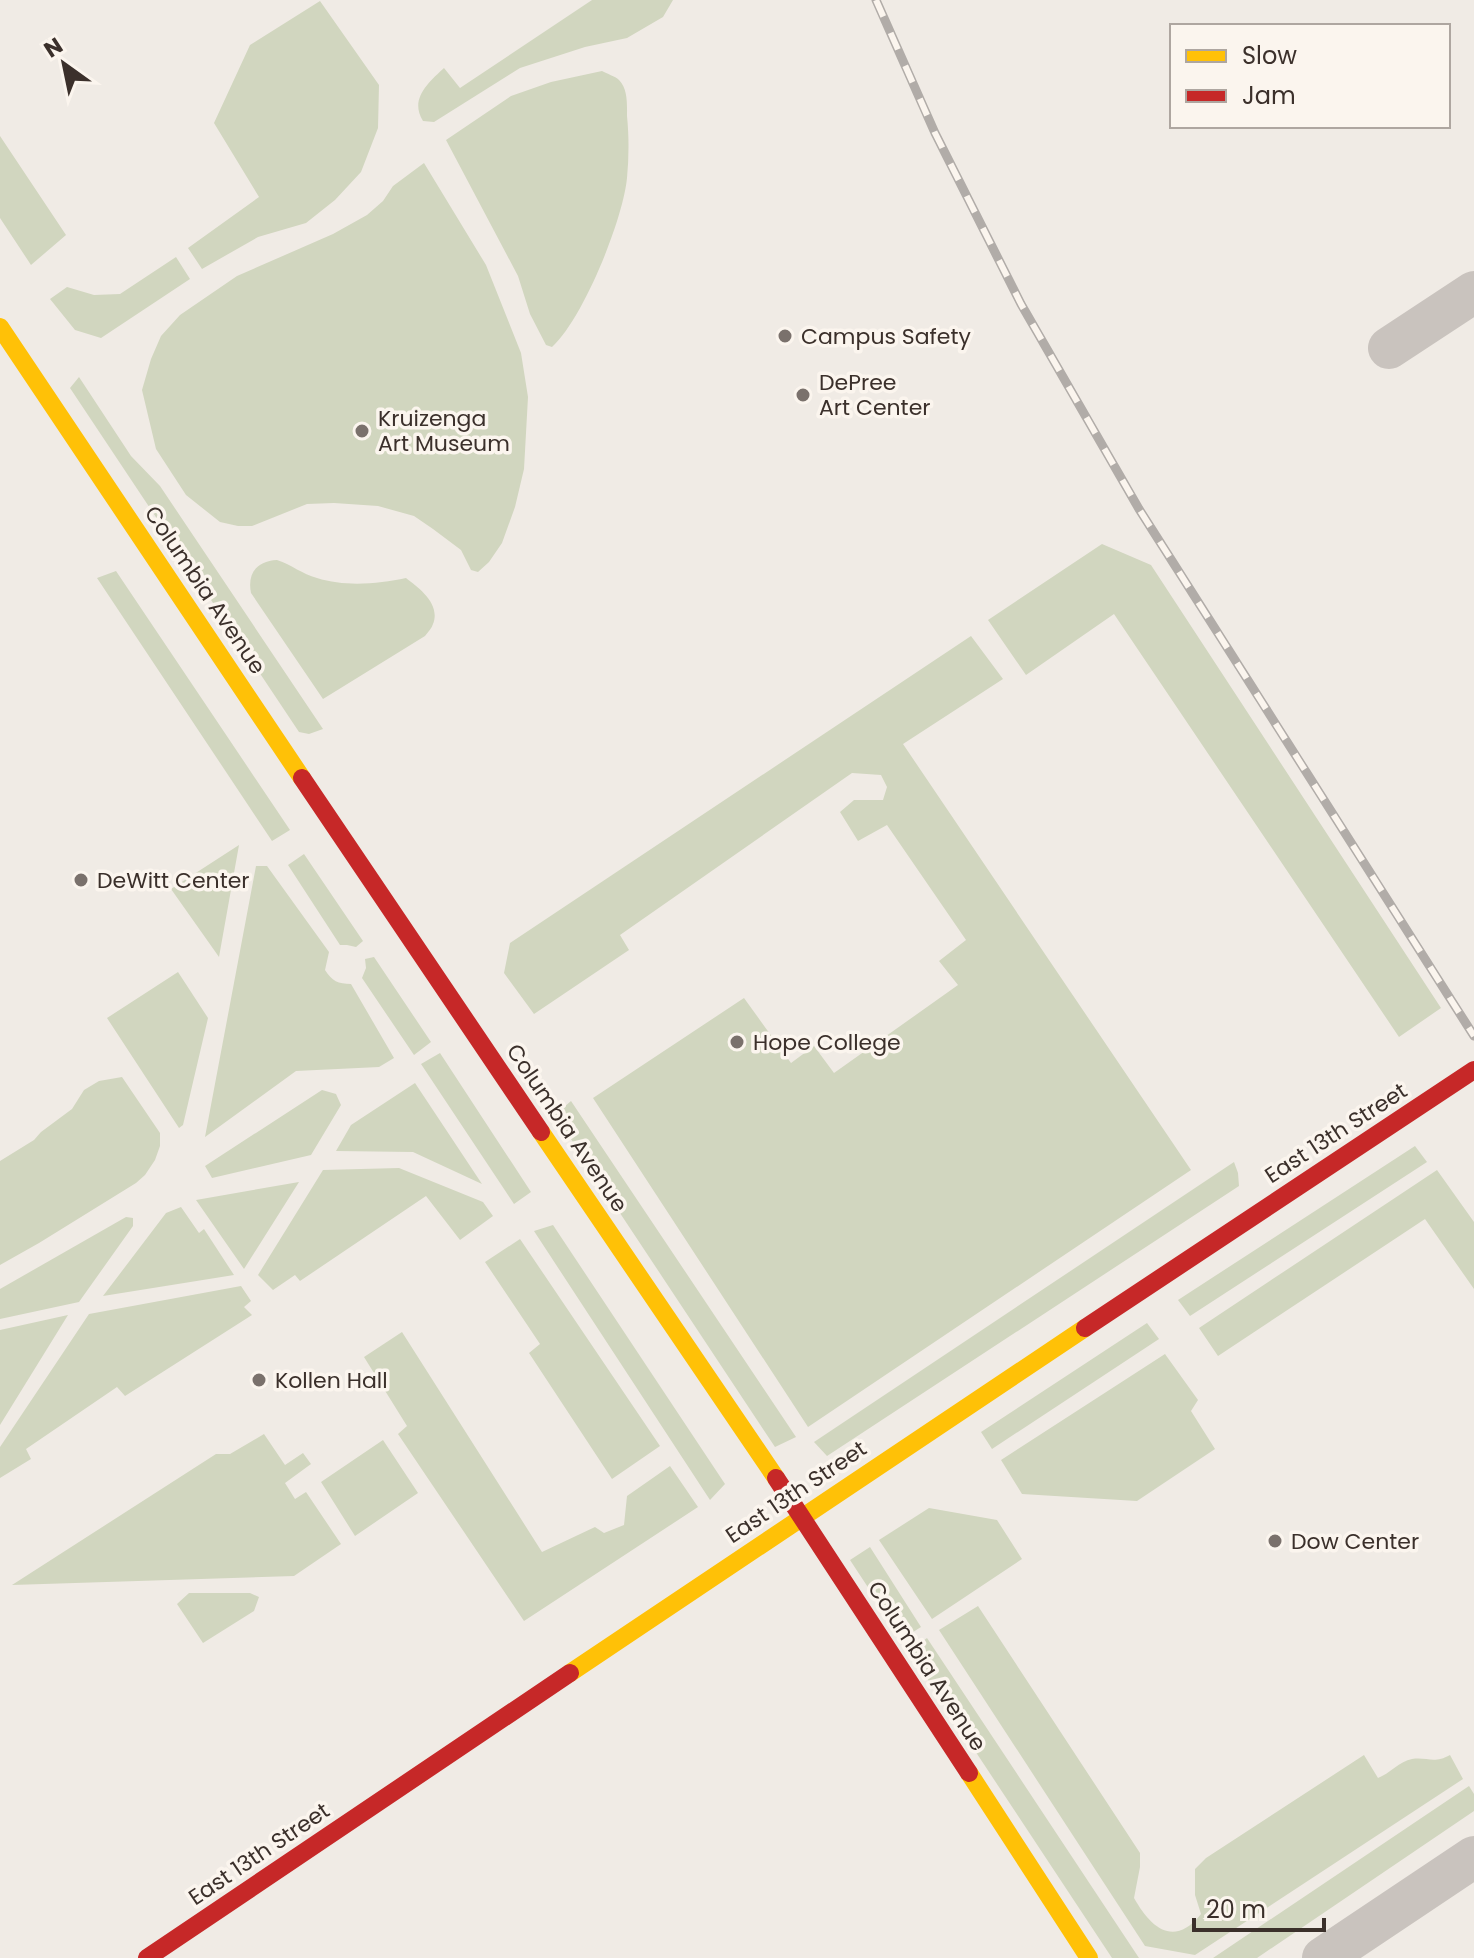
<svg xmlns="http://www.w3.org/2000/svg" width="1474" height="1958" viewBox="0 0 1474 1958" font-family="Poppins,sans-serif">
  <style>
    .green { fill: #d1d6bf }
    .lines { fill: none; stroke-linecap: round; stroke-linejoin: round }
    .street { stroke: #c9c3be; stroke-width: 42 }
    .slow { stroke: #ffc107; stroke-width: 18 }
    .jam { stroke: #c62828; stroke-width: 18 }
    .rail-casing { stroke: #b1aca8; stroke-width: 9 }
    .rail { stroke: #fbf5ee; stroke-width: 6; stroke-dasharray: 18; stroke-linecap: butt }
    .poi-dot { fill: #7a716c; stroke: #fbf5ee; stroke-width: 3 }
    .labels { text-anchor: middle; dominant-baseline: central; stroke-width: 7; stroke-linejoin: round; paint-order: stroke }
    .poi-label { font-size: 22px; fill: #3b302b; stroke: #fbf5ee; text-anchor: start }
    .street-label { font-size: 22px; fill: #3b302b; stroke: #fbf5ee }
  </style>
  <rect width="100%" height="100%" fill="#f0ebe5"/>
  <!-- green -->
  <path class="green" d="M 592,0 L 673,0 L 663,17 L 627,38 L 585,47 L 520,68 L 434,122 L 423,121 C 409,99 429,82 444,68 L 460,88 Z
    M 320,1 L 379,85 L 378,128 L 361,172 L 335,200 L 306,223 L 258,237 L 202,269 L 188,248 L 259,197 L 214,123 L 250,45 Z
    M 602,71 C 607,74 615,76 619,80 C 628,89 627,104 627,116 C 629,136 629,157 627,178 C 623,220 583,319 552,347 L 546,345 L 530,314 L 518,276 L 446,140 L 511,96 L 551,82 Z
    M 0,136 L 66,235 L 31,265 L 0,218 Z
    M 424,163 L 486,265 L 521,353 L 528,397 L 524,469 L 515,507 L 502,543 L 489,562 L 478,572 L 471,570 L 461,550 L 433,529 L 414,516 L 378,506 L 334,503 L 307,504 L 252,526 L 238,526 L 220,522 L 186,495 L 156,449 L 142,390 L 151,359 L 161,336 L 180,315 L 237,276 L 333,234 L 367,215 L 383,201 L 393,186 Z
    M 176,257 L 190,279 L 101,338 L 75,330 L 50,299 L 67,287 L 94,295 L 120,294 Z
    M 79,377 L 131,456 L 160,486 L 323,729 L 309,734 L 299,732 L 70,388 Z
    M 1102,544 L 1151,565 L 1441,1008 L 1399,1037 L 1114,614 L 1026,675 L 988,620 Z
    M 277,560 C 292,565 302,574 317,578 C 345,587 378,584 406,578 C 419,588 441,604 433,624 C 432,628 428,632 425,636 L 323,699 L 251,593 C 247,573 257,561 277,560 Z
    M 116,571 L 290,830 L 272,841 L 97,578 Z
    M 971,636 L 1003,679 L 903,744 L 1191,1170 L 808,1427 L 593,1098 L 744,998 L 791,1063 L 814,1046 L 834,1073 L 958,985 L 939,961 L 966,940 L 887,825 L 858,841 L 840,812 L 854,800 L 883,800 L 887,787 L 881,775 L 852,773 L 620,935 L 629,950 L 534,1014 L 504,973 L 510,943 Z
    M 239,845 L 219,957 L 171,889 Z
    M 304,854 L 363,941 L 356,947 L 347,945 L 340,945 L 288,865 Z
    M 256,866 L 267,866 L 329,952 L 325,970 C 332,981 338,984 351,984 L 394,1058 L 379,1067 L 296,1071 L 205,1137 Z
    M 374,957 L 431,1042 L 414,1055 L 362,978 L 366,968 L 365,959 Z
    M 178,972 L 208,1018 L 183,1125 L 179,1128 L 107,1018 Z
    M 440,1053 L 531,1192 L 514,1204 L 421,1064 Z
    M 122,1077 L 160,1133 L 160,1146 L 155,1160 L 145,1175 L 136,1183 L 39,1243 L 0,1265 L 0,1161 L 34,1140 L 41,1132 L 72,1109 L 84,1090 L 99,1081 Z
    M 415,1083 L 482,1184 L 413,1152 L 336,1151 L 351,1125 Z
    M 322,1090 L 336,1094 L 341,1105 L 311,1155 L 212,1178 L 205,1166 Z
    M 571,1101 L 796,1437 L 775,1447 L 555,1115 Z
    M 1415,1146 L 1427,1162 L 1190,1316 L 1178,1300 Z
    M 1234,1162 L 1238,1173 L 1239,1186 L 827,1456 L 814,1442 Z
    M 399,1168 L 483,1202 L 493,1216 L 460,1240 L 426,1196 L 300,1281 L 295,1275 L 273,1290 L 258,1275 L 323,1170 Z
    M 1437,1170 L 1474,1222 L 1474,1289 L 1425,1219 L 1218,1356 L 1199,1328 Z
    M 299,1182 L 244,1269 L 196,1200 Z
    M 181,1207 L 199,1233 L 204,1229 L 234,1275 L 103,1296 L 166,1213 Z
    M 126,1217 L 133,1218 L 133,1226 L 79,1302 L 0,1319 L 0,1289 Z
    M 553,1225 L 725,1484 L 710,1500 L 534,1231 Z
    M 520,1239 L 660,1446 L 612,1479 L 529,1353 L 540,1344 L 485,1262 Z
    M 241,1286 L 251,1301 L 244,1307 L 252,1315 L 125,1396 L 117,1387 L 26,1449 L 31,1459 L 0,1478 L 0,1447 L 89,1314 Z
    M 68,1315 L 0,1425 L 0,1330 Z
    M 1147,1323 L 1159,1339 L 992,1449 L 981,1432 Z
    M 402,1332 L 542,1552 L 595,1527 L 604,1533 L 624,1525 L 627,1496 L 670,1466 L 698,1507 L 524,1621 L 398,1434 L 407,1426 L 364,1357 Z
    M 1165,1354 L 1198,1400 L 1191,1411 L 1215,1449 L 1137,1501 L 1022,1494 L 1001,1460 Z
    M 264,1434 L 285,1465 L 303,1453 L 311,1464 L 285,1483 L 295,1499 L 306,1492 L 341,1544 L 294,1576 L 12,1585 L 216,1454 L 230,1454 Z
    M 383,1440 L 418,1493 L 355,1536 L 321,1482 Z
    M 929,1508 L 997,1520 L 1022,1559 L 932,1619 L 879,1540 Z
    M 870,1547 L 921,1627 L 902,1639 L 850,1560 Z
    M 189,1593 L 250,1593 L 259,1597 L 254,1611 L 203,1643 L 177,1604 Z
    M 978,1606 L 1140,1853 L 1140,1867 L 1134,1898 C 1151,1928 1174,1948 1201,1914 L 1195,1895 L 1195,1869 L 1206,1858 L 1364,1755 L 1378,1778 C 1389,1774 1400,1761 1412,1759 C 1428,1757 1434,1764 1450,1755 L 1463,1779 L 1195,1955 L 1145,1946 L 939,1630 Z
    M 927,1638 L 1139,1958 L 1112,1958 L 909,1651 Z
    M 1469,1786 L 1474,1794 L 1474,1811 L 1257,1958 L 1213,1958 Z"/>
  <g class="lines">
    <!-- street -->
    <path class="street" d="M 1389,348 L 1474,292
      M 1323,1958 L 1474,1857"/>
    <!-- slow -->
    <path class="slow" d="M 0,327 L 302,778
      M 541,1132 L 776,1478
      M 570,1673 L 1085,1328
      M 969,1773 L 1089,1958"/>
    <!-- jam -->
    <path class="jam" d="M 302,778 L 541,1132
      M 1085,1328 L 1474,1070
      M 776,1478 L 969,1773
      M 147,1958 L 570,1673"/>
    <!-- rail casing -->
    <g class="rail-casing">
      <path id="rail" d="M 876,0 L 935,133 L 1021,304 L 1139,509 L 1474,1036"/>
    </g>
    <!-- rail -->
    <use href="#rail" class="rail"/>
  </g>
  <!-- markers -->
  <g class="poi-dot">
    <circle cx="785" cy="336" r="8"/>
    <circle cx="803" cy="395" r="8"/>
    <circle cx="362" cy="431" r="8"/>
    <circle cx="81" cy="880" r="8"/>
    <circle cx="737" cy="1042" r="8"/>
    <circle cx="259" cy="1380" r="8"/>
    <circle cx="1275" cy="1541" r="8"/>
  </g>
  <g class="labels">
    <!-- poi labels -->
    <g class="poi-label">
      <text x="801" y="336">Campus Safety</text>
      <text x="819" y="382">DePree<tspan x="819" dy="25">Art Center</tspan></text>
      <text x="378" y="418">Kruizenga<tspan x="378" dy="25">Art Museum</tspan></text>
      <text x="97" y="880">DeWitt Center</text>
      <text x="753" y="1042">Hope College</text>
      <text x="275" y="1380">Kollen Hall</text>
      <text x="1291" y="1541">Dow Center</text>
    </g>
    <!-- street labels -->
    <g class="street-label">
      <text transform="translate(205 590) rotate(56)">Columbia Avenue</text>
      <text transform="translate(567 1128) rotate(56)">Columbia Avenue</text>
      <text transform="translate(1336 1133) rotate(-33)">East 13th Street</text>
      <text transform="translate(796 1492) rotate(-34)">East 13th Street</text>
      <text transform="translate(927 1666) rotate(57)">Columbia Avenue</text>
      <text transform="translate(259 1854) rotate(-34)">East 13th Street</text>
    </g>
  </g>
  <!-- legend -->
  <rect x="1170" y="24" width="280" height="104" fill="#fbf5ee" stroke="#aea6a0" stroke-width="2"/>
  <rect x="1186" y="50" width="40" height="12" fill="#ffc107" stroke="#aea6a0" stroke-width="2"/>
  <text x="1242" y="64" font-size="24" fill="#3b302b">Slow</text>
  <rect x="1186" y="90" width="40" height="12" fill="#c62828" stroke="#aea6a0" stroke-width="2"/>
  <text x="1242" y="104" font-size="24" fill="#3b302b">Jam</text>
  <!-- north arrow -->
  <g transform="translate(64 64) rotate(327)" stroke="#fbf5ee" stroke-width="6" paint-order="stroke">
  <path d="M0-6L14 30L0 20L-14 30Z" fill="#3b302b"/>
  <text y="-12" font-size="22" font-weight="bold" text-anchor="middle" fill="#3b302b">N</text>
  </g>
  <!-- scale -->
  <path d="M1194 1918v12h130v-12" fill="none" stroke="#3b302b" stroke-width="4"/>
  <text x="1206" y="1918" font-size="24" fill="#3b302b" stroke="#fbf5ee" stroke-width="6" paint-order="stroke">20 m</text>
</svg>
